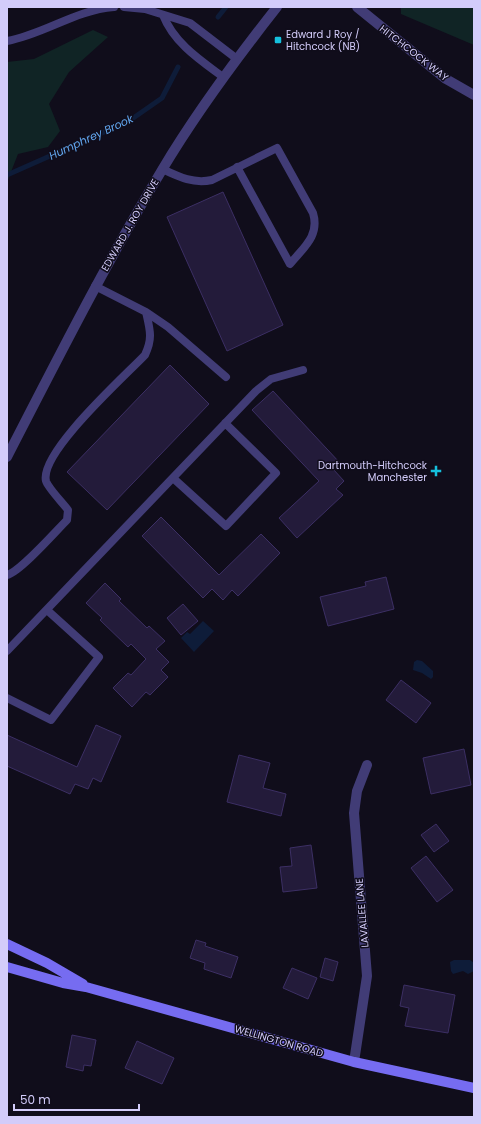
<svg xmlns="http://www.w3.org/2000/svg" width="481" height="1124" viewBox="0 0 481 1124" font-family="Poppins,sans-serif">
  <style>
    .green { fill: #102425 }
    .water { fill: #0e1c39 }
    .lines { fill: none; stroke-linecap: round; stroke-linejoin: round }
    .stream { stroke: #0e1c39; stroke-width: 5 }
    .building { fill: #231b3a; stroke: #3c2f64 }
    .service { stroke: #413c76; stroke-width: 8 }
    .minor { stroke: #413c76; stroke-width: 10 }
    .secondary { stroke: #766cf1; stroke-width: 10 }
    .poi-dot { fill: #15c0dd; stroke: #100d1b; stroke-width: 1.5 }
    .labels { text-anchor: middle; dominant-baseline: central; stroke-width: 3; stroke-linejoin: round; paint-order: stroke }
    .poi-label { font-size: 10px; fill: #d3ccfa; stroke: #100d1b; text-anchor: start }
    .street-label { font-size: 10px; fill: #d3ccfa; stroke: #100d1b }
    .water-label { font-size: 11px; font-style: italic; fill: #63a8f1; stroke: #100d1b }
  </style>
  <rect width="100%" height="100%" fill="#100d1b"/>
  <!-- green -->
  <path class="green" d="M 401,7 L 474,7 L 474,45 L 401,14 Z
    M 93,30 L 108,37 L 69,72 L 49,104 L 60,131 L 48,147 L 18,154 L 7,182 L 7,62 L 34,59 Z"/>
  <!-- water -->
  <path class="water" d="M 203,621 L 214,631 L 194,652 L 181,638 L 187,632 L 190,634 Z
    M 417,660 L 422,661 L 433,671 L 433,677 L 431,679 L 422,673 L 413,670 L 414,662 Z
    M 454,960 L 470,960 L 474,963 L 474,971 L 468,974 L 463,971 L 453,974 L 451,971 L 450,962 Z"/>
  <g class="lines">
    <!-- stream -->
    <path class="stream" d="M 218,17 L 226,7
      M 7,175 L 129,121 L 162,98 L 178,67"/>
  </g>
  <!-- building -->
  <path class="building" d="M 223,192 L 283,325 L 227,351 L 167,217 Z
    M 170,365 L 209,404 L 107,510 L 67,472 Z
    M 273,391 L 340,463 L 333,469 L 344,481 L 336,489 L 343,495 L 297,538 L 279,518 L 319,481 L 252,410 Z
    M 161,517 L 219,575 L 261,534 L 280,553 L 238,596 L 232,590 L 223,600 L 212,589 L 203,598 L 142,536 Z
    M 386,577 L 394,609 L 328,626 L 320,597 L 366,586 L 365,582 Z
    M 105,583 L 121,599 L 119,601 L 147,628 L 149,626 L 165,641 L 156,649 L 169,662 L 161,670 L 168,677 L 150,695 L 146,692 L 132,707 L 113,688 L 128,673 L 131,675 L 146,659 L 131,644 L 128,647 L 100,620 L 102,618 L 86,603 Z
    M 183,604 L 198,621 L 181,635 L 167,618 Z
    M 401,680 L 431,703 L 416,723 L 386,700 Z
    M 96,725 L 121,736 L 101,782 L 93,778 L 88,789 L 75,784 L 70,794 L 7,766 L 7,735 L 77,767 Z
    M 464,749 L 471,785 L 431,794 L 423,758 Z
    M 239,755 L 270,763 L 263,788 L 286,794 L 281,816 L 227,802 Z
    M 436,824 L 449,841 L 434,852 L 421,835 Z
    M 311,845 L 317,888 L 283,892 L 280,867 L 292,866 L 290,848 Z
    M 426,856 L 453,890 L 437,902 L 411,868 Z
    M 196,940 L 206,943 L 205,946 L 238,957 L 231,978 L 204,969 L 205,963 L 190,958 Z
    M 325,958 L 338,962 L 333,981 L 320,977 Z
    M 292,968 L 317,978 L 308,999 L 283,988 Z
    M 404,985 L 455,995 L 448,1033 L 405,1026 L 409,1008 L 400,1006 Z
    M 72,1035 L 96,1040 L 91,1066 L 84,1065 L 83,1071 L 66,1067 Z
    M 137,1041 L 174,1058 L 162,1084 L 125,1068 Z"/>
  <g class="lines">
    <!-- service -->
    <path class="service" d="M 124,7 L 145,9 L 190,23 L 237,59
      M 163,15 C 174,43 200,60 223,77
      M 7,41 C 45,34 75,10 114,7
      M 162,169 C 179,177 193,184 212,180 L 277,148 L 313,213 C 320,236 303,248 290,264 L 237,167
      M 146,312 L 168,327 L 226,377
      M 173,478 L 226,526 L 276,473 L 225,423
      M 7,575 C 20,572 56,531 67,520 L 68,510 C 63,503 48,488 46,481 C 39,453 125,376 145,355 C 153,338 150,330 146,312 L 95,286
      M 7,651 L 256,391 L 271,379 L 303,370
      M 7,698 L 51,720 L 99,657 L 47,610"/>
    <!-- minor -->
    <path class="minor" d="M 357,7 L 446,79 L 474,95
      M 7,457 C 57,360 106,263 162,170 C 196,113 236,59 277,7
      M 354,1062 L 367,976 L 354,813 L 357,791 L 367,765"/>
    <!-- secondary -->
    <path class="secondary" d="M 7,944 L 47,963 L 83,984
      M 7,967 L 63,983 L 86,987 L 354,1062 L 474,1088"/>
  </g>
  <!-- markers -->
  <g class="poi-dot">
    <rect x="274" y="36" width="8" height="8" rx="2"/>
    <path d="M434 465h4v4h4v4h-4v4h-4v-4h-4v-4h4z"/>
  </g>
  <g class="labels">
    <!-- poi labels -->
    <g class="poi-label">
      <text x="286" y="34">Edward J Roy /<tspan x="286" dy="12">Hitchcock (NB)</tspan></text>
      <text x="427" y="465" text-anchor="end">Dartmouth-Hitchcock<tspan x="427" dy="12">Manchester</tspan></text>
    </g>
    <!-- street labels -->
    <g class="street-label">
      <text transform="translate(414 53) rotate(38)">HITCHCOCK WAY</text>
      <text transform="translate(130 225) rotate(-60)">EDWARD J. ROY DRIVE</text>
      <text transform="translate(362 913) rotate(-95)">LAVALLEE LANE</text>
      <text transform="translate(279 1041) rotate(16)">WELLINGTON ROAD</text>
    </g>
    <!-- water labels -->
    <g class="water-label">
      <text transform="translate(91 137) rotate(-25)">Humphrey Brook</text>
    </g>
  </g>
  <!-- border -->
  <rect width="481" height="1124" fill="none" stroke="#d3ccfa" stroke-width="16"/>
  <!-- scale -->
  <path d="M14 1104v6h125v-6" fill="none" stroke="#d3ccfa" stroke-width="2"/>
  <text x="20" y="1104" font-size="12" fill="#d3ccfa" stroke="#100d1b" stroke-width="3" paint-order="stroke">50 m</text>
</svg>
